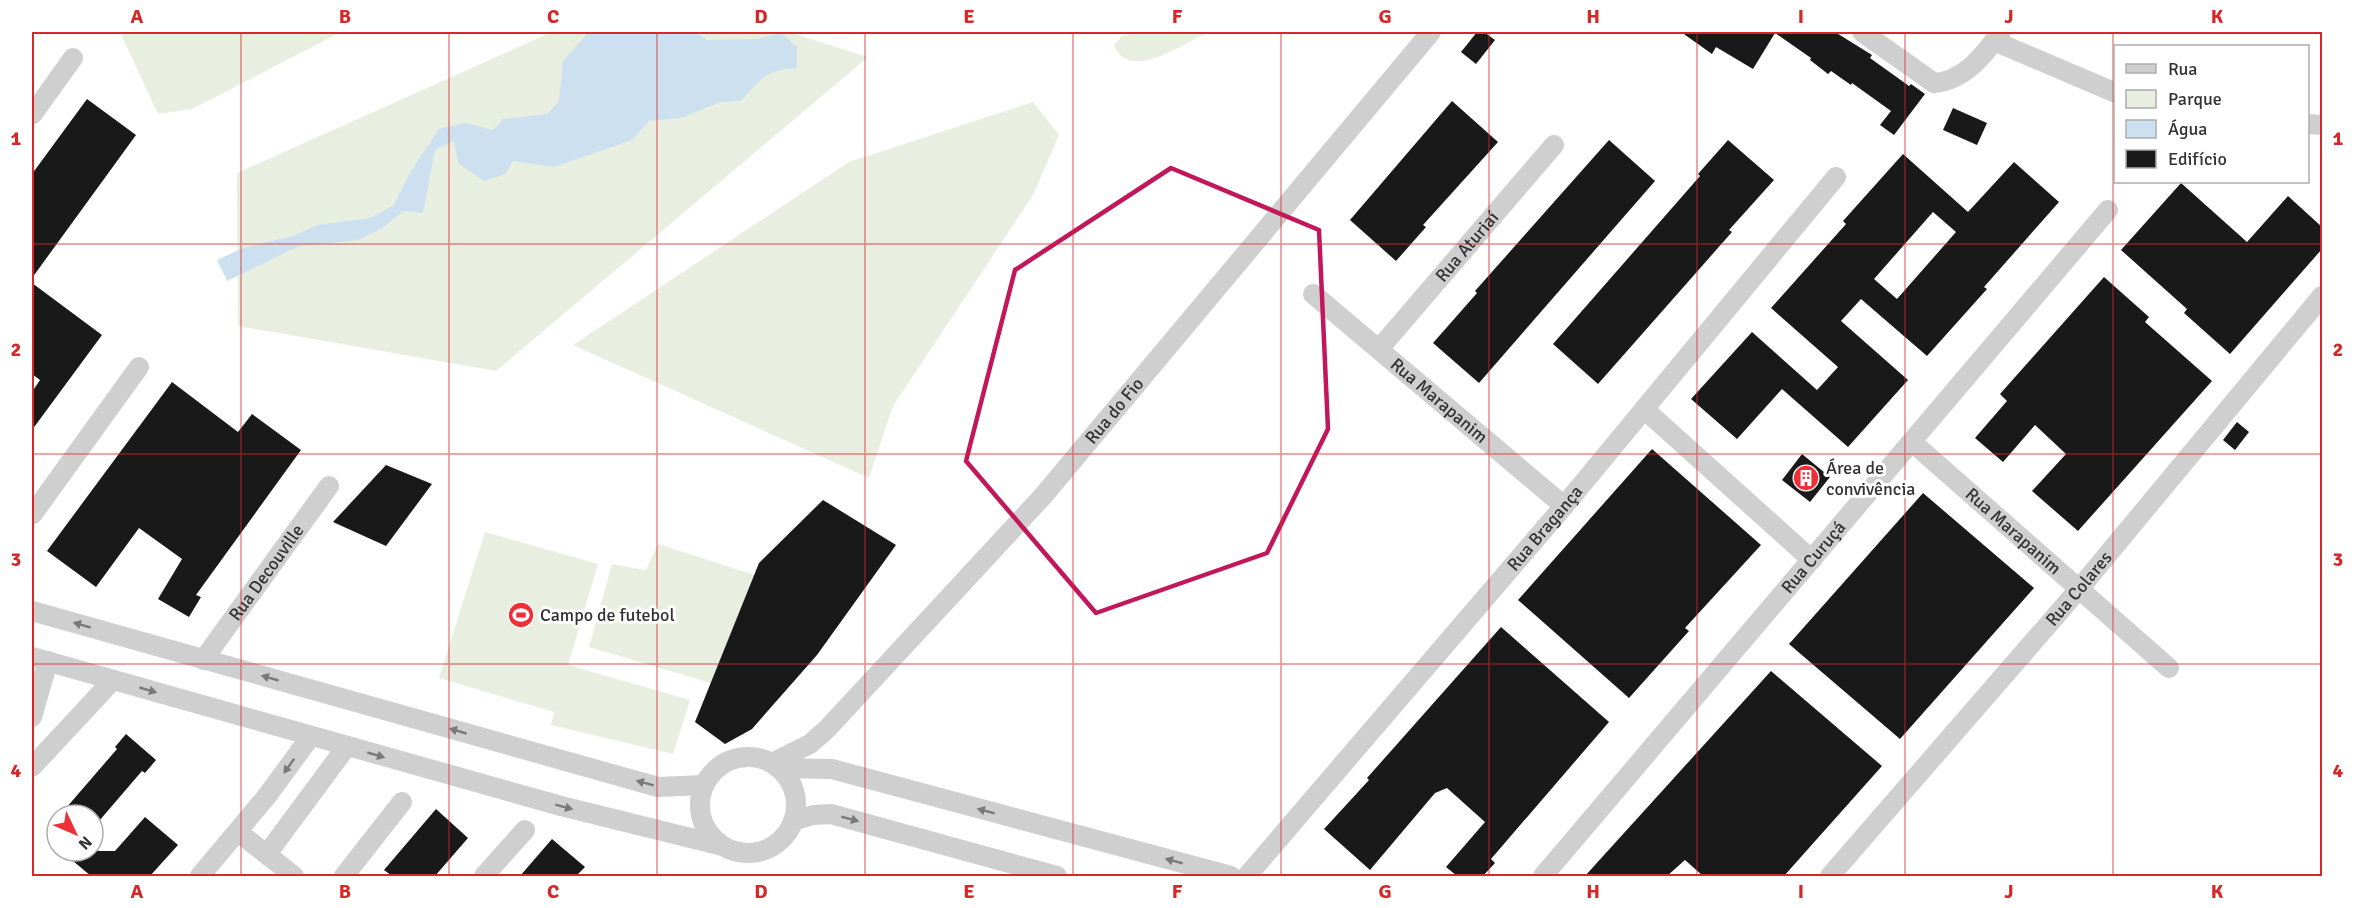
<svg xmlns="http://www.w3.org/2000/svg" width="2354" height="908" viewBox="0 0 2354 908" font-family="Signika,sans-serif">
  <style>
    .green { fill: #e8efe0 }
    .water { fill: #cce0ef }
    .building { fill: #191919; fill-rule: evenodd }
    .lines { fill: none; stroke-linecap: round; stroke-linejoin: round }
    .minor { stroke: #cfcfcf; stroke-width: 20 }
    .oneway { fill: #797979 }
    .marked { fill: none; stroke: #c2185b; stroke-width: 4.5; stroke-linejoin: round }
    .grid { fill: none; stroke: #d62828; stroke-width: 1.5; stroke-opacity: 0.55 }
    .labels { text-anchor: middle; dominant-baseline: central; stroke-width: 6; stroke-linejoin: round; paint-order: stroke }
    .street-label { font-size: 18px; fill: #323232; stroke: #fff }
    .poi-label { font-size: 18px; fill: #323232; stroke: #fff; text-anchor: start }
    .neatline { fill: none; stroke: #d62828; stroke-width: 2 }
    .grid-label { font-size: 20px; text-anchor: middle; font-weight: bold; fill: #d62828 }
  </style>
  <rect width="100%" height="100%" fill="#fff"/>
  <!-- green -->
  <path class="green" d="M 120,32 L 341,32 L 192,109 L 158,114 Z
    M 552,32 L 788,32 L 868,57 L 496,371 L 238,326 L 237,173 Z
    M 1144,32 L 1208,32 C 1186,42 1128,84 1114,45 L 1122,36 Z
    M 1033,102 L 1059,135 L 1033,195 L 893,406 L 869,478 L 573,345 L 849,162 Z
    M 485,532 L 598,564 L 568,665 L 690,700 L 673,754 L 551,725 L 554,712 L 439,678 Z
    M 658,544 L 755,575 L 721,686 L 589,647 L 612,564 L 646,570 Z"/>
  <!-- water -->
  <path class="water" d="M 594,32 L 696,32 L 707,40 L 757,39 L 781,33 L 797,47 L 797,68 C 768,69 760,79 741,101 L 720,102 L 681,118 L 649,121 L 632,140 L 554,167 L 513,161 L 505,174 L 484,181 L 458,163 L 454,141 L 435,150 L 423,213 L 404,211 L 381,229 L 358,240 L 299,246 L 227,281 L 217,260 L 243,248 L 293,236 L 318,225 L 370,218 L 393,206 L 411,171 L 439,129 L 465,123 L 493,130 L 503,119 L 547,114 L 559,101 L 563,61 L 587,34 Z"/>
  <!-- building -->
  <path class="building" d="M 1477,32 L 1484,32 L 1495,40 L 1476,64 L 1461,52 Z
    M 1681,32 L 1835,32 L 1872,55 L 1870,58 L 1909,86 L 1911,84 L 1925,94 L 1894,135 L 1880,125 L 1891,111 L 1852,83 L 1851,85 L 1831,71 L 1828,74 L 1810,60 L 1811,58 L 1775,33 L 1753,69 L 1716,47 L 1712,54 Z
    M 87,99 L 136,135 L 32,278 L 32,174 Z
    M 1452,101 L 1498,142 L 1423,225 L 1426,227 L 1396,261 L 1350,220 Z
    M 1953,108 L 1987,123 L 1977,145 L 1943,130 Z
    M 1609,140 L 1655,181 L 1479,383 L 1433,343 L 1477,293 L 1475,291 Z
    M 1728,140 L 1774,180 L 1729,230 L 1732,232 L 1598,384 L 1553,344 L 1700,176 L 1698,174 Z
    M 1903,154 L 1968,212 L 2014,162 L 2059,202 L 1984,287 L 1987,289 L 1927,356 L 1861,299 L 1841,321 L 1908,380 L 1848,447 L 1782,389 L 1737,439 L 1691,399 L 1752,332 L 1817,390 L 1838,367 L 1771,308 L 1846,224 L 1843,221 ZM 1933,212 L 1956,232 L 1897,299 L 1874,279 Z
    M 2181,183 L 2247,242 L 2288,196 L 2322,227 L 2322,249 L 2230,354 L 2184,313 L 2187,309 L 2121,250 Z
    M 2104,277 L 2149,317 L 2145,322 L 2212,381 L 2078,531 L 2032,491 L 2066,454 L 2035,425 L 2003,462 L 1975,438 L 2007,401 L 2000,394 Z
    M 32,283 L 102,335 L 32,430 L 32,392 L 40,380 L 32,374 Z
    M 172,382 L 238,432 L 252,414 L 301,450 L 196,595 L 201,597 L 189,617 L 158,599 L 182,559 L 139,528 L 96,587 L 47,551 Z
    M 2237,422 L 2249,432 L 2235,450 L 2223,440 Z
    M 1652,449 L 1761,545 L 1685,628 L 1689,631 L 1629,698 L 1518,600 Z
    M 1802,454 L 1830,477 L 1810,502 L 1782,480 Z
    M 386,465 L 432,484 L 386,546 L 333,522 Z
    M 1923,493 L 2034,588 L 1900,739 L 1789,644 Z
    M 823,500 L 896,545 L 817,655 L 752,729 L 725,744 L 695,722 L 759,563 Z
    M 1501,627 L 1609,722 L 1491,859 L 1495,863 L 1483,876 L 1457,876 L 1446,867 L 1485,822 L 1447,788 L 1435,793 L 1370,870 L 1324,829 L 1369,780 L 1367,778 Z
    M 1771,671 L 1882,766 L 1784,876 L 1703,876 L 1685,860 L 1667,876 L 1585,876 Z
    M 126,734 L 156,760 L 145,773 L 142,771 L 93,828 L 93,815 L 60,815 L 117,749 L 115,747 Z
    M 436,809 L 468,838 L 435,876 L 392,876 L 384,870 Z
    M 145,817 L 178,845 L 150,876 L 91,876 L 61,851 L 115,851 Z
    M 552,839 L 585,867 L 576,876 L 520,876 Z"/>
  <g class="lines">
    <!-- minor -->
    <g class="minor">
      <path d="M 1862,32 L 1934,83 C 1964,81 1984,55 2001,32"/>
      <path d="M 1994,41 L 2116,93"/>
      <path d="M 32,115 L 73,58"/>
      <path d="M 2308,124 L 2322,125"/>
      <path id="s1" d="M 1313,294 L 1564,506"/>
      <path id="s2" d="M 1379,349 L 1554,145"/>
      <path d="M 1644,409 L 1812,560"/>
      <path id="s3" d="M 1912,442 L 2169,668"/>
      <path d="M 32,515 L 139,367"/>
      <path d="M 32,611 L 658,787 L 704,785"/>
      <path d="M 32,657 L 561,806 L 723,846"/>
      <path id="s4" d="M 203,660 L 329,486"/>
      <path d="M 32,717 L 48,661"/>
      <circle cx="748" cy="805" r="48"/>
      <path id="s5" d="M 772,763 L 810,744 L 827,729 L 1043,496 L 1431,32"/>
      <path d="M 32,767 L 113,680"/>
      <path d="M 779,768 L 832,769 L 1231,876"/>
      <path d="M 793,821 L 813,815 L 831,814 L 1057,876"/>
      <path d="M 238,832 L 294,876"/>
      <path d="M 267,854 L 347,746"/>
      <path d="M 200,876 L 267,796 L 311,736"/>
      <path d="M 344,876 L 402,802"/>
      <path d="M 484,876 L 525,830"/>
      <path id="s6" d="M 1247,876 L 1564,506 L 1836,177"/>
      <path id="s7" d="M 1543,876 L 2108,210"/>
      <path id="s8" d="M 1830,876 L 2079,589 L 2322,296"/>
    </g>
  </g>
  <!-- one-way arrows -->
  <defs><path id="oneway-solid" d="M-6-.8H1V-3.2L6.5 0L1 3.2V.8H-6Z" transform="scale(1.5)"/></defs>
  <g class="oneway">
    <use href="#oneway-solid" transform="translate(82 625) rotate(-164)"/>
    <use href="#oneway-solid" transform="translate(270 678) rotate(-164)"/>
    <use href="#oneway-solid" transform="translate(148 690) rotate(16)"/>
    <use href="#oneway-solid" transform="translate(458 731) rotate(-164)"/>
    <use href="#oneway-solid" transform="translate(376 755) rotate(16)"/>
    <use href="#oneway-solid" transform="translate(289 766) rotate(126)"/>
    <use href="#oneway-solid" transform="translate(645 783) rotate(-165)"/>
    <use href="#oneway-solid" transform="translate(564 807) rotate(15)"/>
    <use href="#oneway-solid" transform="translate(986 811) rotate(-165)"/>
    <use href="#oneway-solid" transform="translate(850 819) rotate(15)"/>
    <use href="#oneway-solid" transform="translate(1174 861) rotate(-165)"/>
  </g>
  <!-- marked area -->
  <path class="marked" d="M 1171,168 L 1319,230 L 1328,429 L 1267,553 L 1096,613 L 966,461 L 1015,270 Z"/>
  <!-- grid -->
  <path class="grid" d="M 241,32 L 241,876M 449,32 L 449,876M 657,32 L 657,876M 865,32 L 865,876M 1073,32 L 1073,876M 1281,32 L 1281,876M 1489,32 L 1489,876M 1697,32 L 1697,876M 1905,32 L 1905,876M 2113,32 L 2113,876M 32,244 L 2322,244M 32,454 L 2322,454M 32,664 L 2322,664"/>
  <!-- icons -->
  <defs>
    <g id="building-disc" transform="scale(1.35)"><circle r="9.5" fill="#ee2f37" stroke="#fff"/><path d="M-4-6H4V6H1V3H-1V6H-4ZM-2.5-4.3h1.7v1.8h-1.7ZM.8-4.3h1.7v1.8H.8ZM-2.5-1h1.7V.8h-1.7ZM.8-1h1.7V.8H.8Z" fill="#fff"/></g>
    <g id="stadium-disc" transform="scale(1.35)"><circle r="9.5" fill="#ee2f37" stroke="#fff"/><path d="M0-5a6.5 5 0 1 0 0 10a6.5 5 0 1 0 0-10ZM-3.5-1.8h7v3.6h-7Z" fill="#fff"/></g>
  </defs>
  <g fill-rule="evenodd">
    <use href="#building-disc" x="1806" y="478"/>
    <use href="#stadium-disc" x="521" y="615"/>
  </g>
  <g class="labels">
    <!-- street labels -->
    <g class="street-label">
      <text stroke="none"><textPath href="#s2" startOffset="135">Rua Aturiaí</textPath></text>
      <text stroke="none"><textPath href="#s1" startOffset="165">Rua Marapanim</textPath></text>
      <text stroke="none"><textPath href="#s5" startOffset="494">Rua do Fio</textPath></text>
      <text stroke="none"><textPath href="#s6" startOffset="458">Rua Bragança</textPath></text>
      <text stroke="none"><textPath href="#s3" startOffset="135">Rua Marapanim</textPath></text>
      <text stroke="none"><textPath href="#s7" startOffset="418">Rua Curuçá</textPath></text>
      <text stroke="none"><textPath href="#s4" startOffset="108">Rua Decouville</textPath></text>
      <text stroke="none"><textPath href="#s8" startOffset="380">Rua Colares</textPath></text>
    </g>
    <!-- poi labels -->
    <g class="poi-label">
      <text x="1826" y="468">Área de<tspan x="1826" dy="21">convivência</tspan></text>
      <text x="540" y="615">Campo de futebol</text>
    </g>
  </g>
  <!-- border -->
  <rect width="2354" height="908" fill="none" stroke="#ffffff" stroke-width="66"/>
  <!-- legend -->
  <rect x="2114" y="45" width="195" height="138" fill="#ffffff" stroke="#adadad" stroke-width="1.5"/>
  <rect x="2126" y="64" width="30" height="9" fill="#cfcfcf" stroke="#adadad" stroke-width="1.5"/>
  <text x="2168" y="75" font-size="18" fill="#323232">Rua</text>
  <rect x="2126" y="90" width="30" height="18" fill="#e8efe0" stroke="#adadad" stroke-width="1.5"/>
  <text x="2168" y="105" font-size="18" fill="#323232">Parque</text>
  <rect x="2126" y="120" width="30" height="18" fill="#cce0ef" stroke="#adadad" stroke-width="1.5"/>
  <text x="2168" y="135" font-size="18" fill="#323232">Água</text>
  <rect x="2126" y="150" width="30" height="18" fill="#191919" stroke="#adadad" stroke-width="1.5"/>
  <text x="2168" y="165" font-size="18" fill="#323232">Edifício</text>
  <!-- north arrow -->
  <g transform="translate(75 833) rotate(134)"><circle r="28" fill="#ffffff" stroke="#adadad" stroke-width="1.5"/>
  <path d="M0-4.5L10 22L0 15L-10 22Z" fill="#ee2f37"/>
  <text y="-9" font-size="16" font-weight="bold" text-anchor="middle" fill="#323232">N</text>
  </g>
  <rect x="33" y="33" width="2288" height="842" class="neatline"/>
  <g class="grid-label">
    <text x="137" y="23">A</text>
    <text x="345" y="23">B</text>
    <text x="553" y="23">C</text>
    <text x="761" y="23">D</text>
    <text x="969" y="23">E</text>
    <text x="1177" y="23">F</text>
    <text x="1385" y="23">G</text>
    <text x="1593" y="23">H</text>
    <text x="1801" y="23">I</text>
    <text x="2009" y="23">J</text>
    <text x="2217" y="23">K</text>
    <text x="16" y="145">1</text>
    <text x="2338" y="145">1</text>
    <text x="16" y="356">2</text>
    <text x="2338" y="356">2</text>
    <text x="16" y="566">3</text>
    <text x="2338" y="566">3</text>
    <text x="16" y="777">4</text>
    <text x="2338" y="777">4</text>
    <text x="137" y="898">A</text>
    <text x="345" y="898">B</text>
    <text x="553" y="898">C</text>
    <text x="761" y="898">D</text>
    <text x="969" y="898">E</text>
    <text x="1177" y="898">F</text>
    <text x="1385" y="898">G</text>
    <text x="1593" y="898">H</text>
    <text x="1801" y="898">I</text>
    <text x="2009" y="898">J</text>
    <text x="2217" y="898">K</text>
  </g>
</svg>
